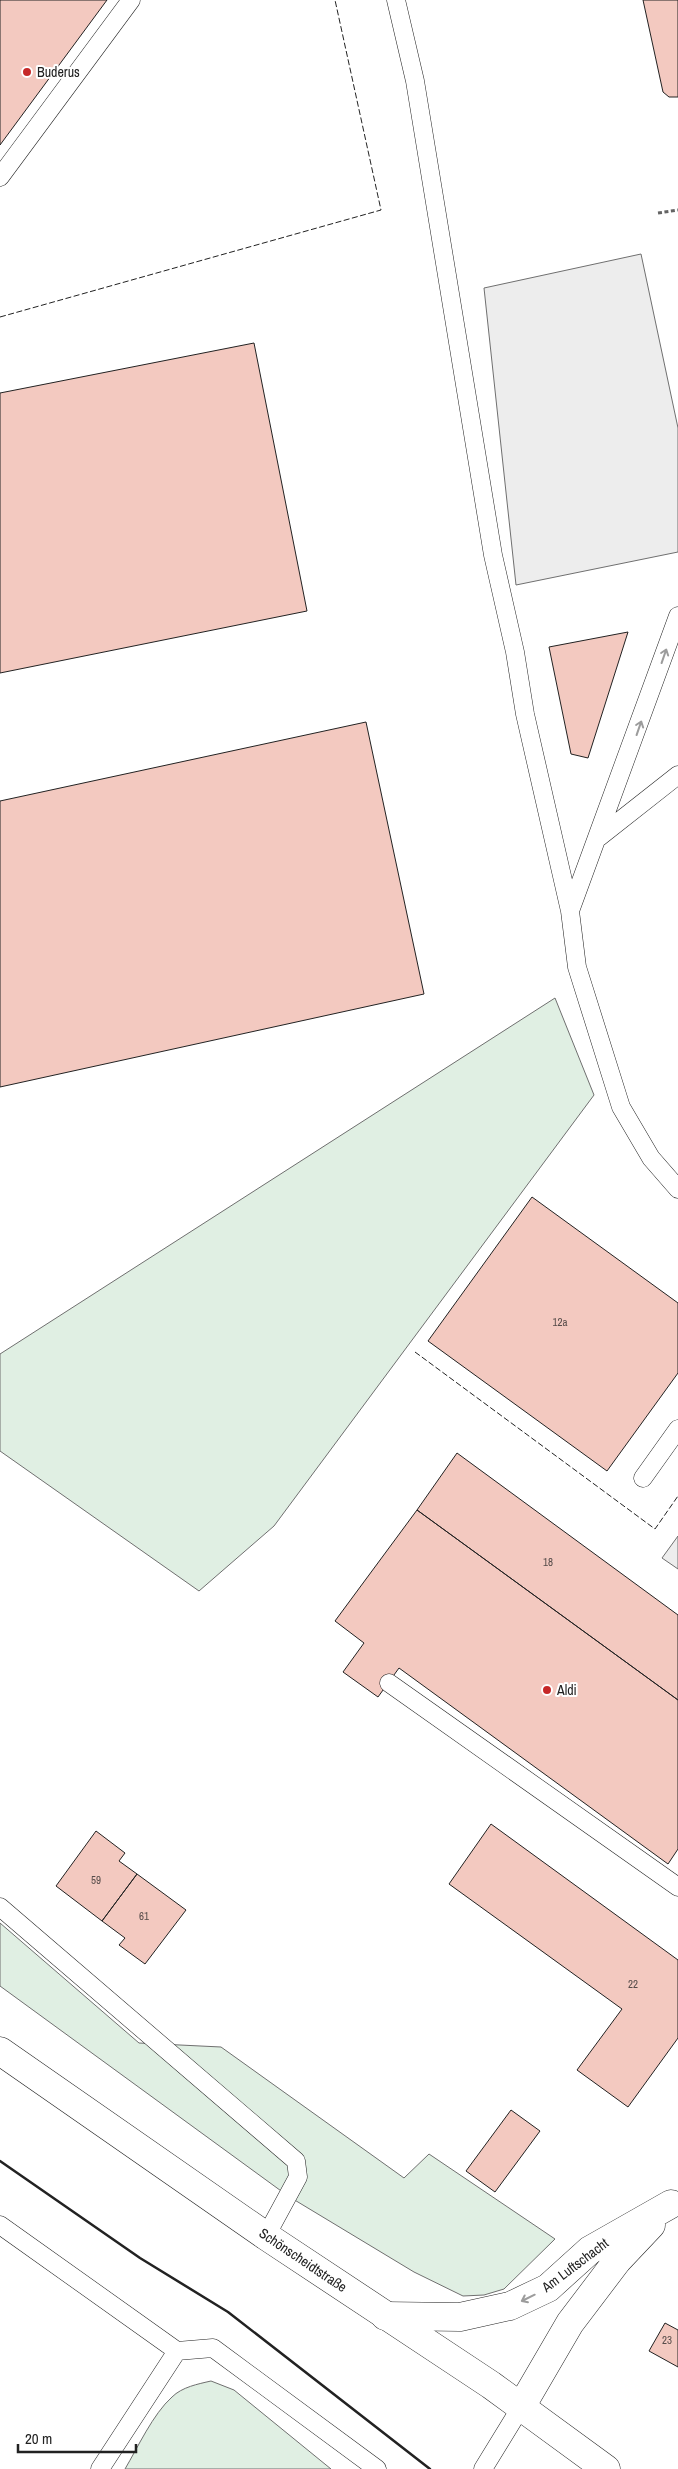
<svg xmlns="http://www.w3.org/2000/svg" width="678" height="2469" viewBox="0 0 678 2469" font-family="'Archivo Narrow',sans-serif">
  <style>
    .green { fill: #e0efe3; stroke: #6f6f6f }
    .parking { fill: #ededed; stroke: #6f6f6f }
    .building { fill: #f3c9c0; stroke: #222 }
    .lines { fill: none; stroke-linecap: round; stroke-linejoin: round }
    .service-casing { stroke: #222; stroke-width: 19 }
    .minor-casing { stroke: #222; stroke-width: 29 }
    .tertiary-casing { stroke: #222; stroke-width: 29 }
    .path { stroke: #646464; stroke-width: 3; stroke-dasharray: 4 2.5; stroke-linecap: butt }
    .service { stroke: #fff; stroke-width: 18 }
    .minor { stroke: #fff; stroke-width: 28 }
    .tertiary { stroke: #fff; stroke-width: 28 }
    .fence { stroke: #222; stroke-width: 1; stroke-dasharray: 6 2.5; stroke-linecap: butt }
    .wall { stroke: #222; stroke-width: 2.5 }
    .oneway { stroke: #9c9c9c }
    .poi-dot { fill: #c62828; stroke: #fff; stroke-width: 2 }
    .labels { text-anchor: middle; dominant-baseline: central; stroke-width: 4; stroke-linejoin: round; paint-order: stroke }
    .number-label { font-size: 11px; fill: #564c4a }
    .poi-label { font-size: 14px; fill: #222; stroke: #fff; text-anchor: start }
    .street-label { font-size: 14px; fill: #222; stroke: #fff }
  </style>
  <rect width="100%" height="100%" fill="#fff"/>
  <!-- green -->
  <path class="green" d="M 555,998 L 594,1095 L 274,1526 L 199,1591 L 0,1451 L 0,1354 Z
    M 0,1923 L 139,2043 L 221,2047 L 404,2178 L 429,2154 L 555,2239 L 504,2289 L 484,2295 L 463,2296 L 414,2272 L 288,2196 L 0,1986 Z
    M 211,2381 L 234,2390 L 331,2469 L 125,2469 C 138,2447 153,2414 172,2397 C 182,2387 198,2384 211,2381 Z"/>
  <!-- parking -->
  <path class="parking" d="M 641,254 L 678,428 L 678,552 L 516,585 L 484,288 Z
    M 678,1536 L 678,1569 L 662,1558 Z"/>
  <!-- building -->
  <path class="building" d="M 0,0 L 107,0 L 0,145 Z
    M 643,0 L 678,0 L 678,97 L 669,97 L 663,92 Z
    M 254,343 L 307,611 L 0,673 L 0,393 Z
    M 628,632 L 588,758 L 571,754 L 549,647 Z
    M 366,722 L 424,994 L 0,1087 L 0,801 Z
    M 532,1197 L 678,1303 L 678,1373 L 607,1471 L 428,1341 Z
    M 457,1453 L 678,1615 L 678,1700 L 417,1510 Z
    M 417,1510 L 678,1700 L 678,1849 L 668,1864 L 399,1668 L 378,1697 L 343,1672 L 364,1643 L 335,1621 Z
    M 491,1824 L 678,1960 L 678,2038 L 628,2107 L 577,2070 L 622,2009 L 449,1884 Z
    M 96,1831 L 125,1853 L 119,1861 L 137,1874 L 102,1921 L 56,1886 Z
    M 137,1874 L 186,1910 L 145,1964 L 119,1945 L 125,1938 L 102,1921 Z
    M 511,2110 L 540,2131 L 495,2192 L 466,2171 Z
    M 665,2323 L 678,2330 L 678,2367 L 649,2351 Z"/>
  <g class="lines">
    <!-- service casing -->
    <g class="service-casing">
      <path id="service" d="M 396,0 L 415,81 L 493,555 L 515,652 L 525,714 L 570,911 L 577,967 L 621,1107 L 651,1158 L 678,1189
        M 0,177 L 131,0
        M 598,838 L 678,775
        M 570,911 L 678,616
        M 643,1478 L 678,1429
        M 389,1683 L 678,1887
        M 0,1907 L 296,2161 L 298,2177 L 266,2236
        M 0,2225 L 177,2351 L 213,2348 L 377,2469
        M 100,2469 L 177,2351
        M 483,2469 L 521,2407"/>
    </g>
    <!-- minor casing -->
    <g class="minor-casing">
      <path id="minor" d="M 385,2316 L 460,2317 L 510,2306 L 548,2288 L 590,2250 L 671,2204
        M 521,2407 L 570,2323 L 617,2261 L 651,2225"/>
    </g>
    <!-- tertiary casing -->
    <g class="tertiary-casing">
      <path id="tertiary" d="M 0,2051 L 266,2236 L 491,2385 L 606,2469"/>
    </g>
    <!-- path -->
    <path class="path" d="M 658,213 L 678,210"/>
    <!-- service -->
    <use href="#service" class="service"/>
    <!-- minor -->
    <use href="#minor" class="minor"/>
    <!-- tertiary -->
    <use href="#tertiary" class="tertiary"/>
    <!-- fence -->
    <path class="fence" d="M 0,317 L 381,210 L 335,0
      M 415,1352 L 655,1529 L 678,1496"/>
    <!-- wall -->
    <path class="wall" d="M 0,2161 L 140,2258 L 228,2312 L 430,2469"/>
  </g>
  <!-- one-way arrows -->
  <defs><path id="oneway-shaft" d="M-6 0H5M1.5-3L5.5 0L1.5 3" fill="none" stroke-width="1.6" stroke-linecap="round" stroke-linejoin="round" transform="scale(1.25)"/></defs>
  <g class="oneway">
    <use href="#oneway-shaft" transform="translate(664 656) rotate(-71)"/>
    <use href="#oneway-shaft" transform="translate(639 728) rotate(-71)"/>
    <use href="#oneway-shaft" transform="translate(528 2298) rotate(154)"/>
  </g>
  <!-- markers -->
  <g class="poi-dot">
    <circle cx="27" cy="72" r="5"/>
    <circle cx="547" cy="1690" r="5"/>
  </g>
  <g class="labels">
    <!-- number labels -->
    <g class="number-label">
      <text x="560" y="1322">12a</text>
      <text x="548" y="1562">18</text>
      <text x="96" y="1880">59</text>
      <text x="144" y="1916">61</text>
      <text x="633" y="1984">22</text>
      <text x="667" y="2340">23</text>
    </g>
    <!-- poi labels -->
    <g class="poi-label">
      <text x="37" y="72">Buderus</text>
      <text x="557" y="1690">Aldi</text>
    </g>
    <!-- street labels -->
    <g class="street-label">
      <text transform="translate(303 2260) rotate(34)">Schönscheidtstraße</text>
      <text transform="translate(575 2265) rotate(-37)">Am Luftschacht</text>
    </g>
  </g>
  <!-- scale -->
  <path d="M18 2444v8h118v-8" fill="none" stroke="#222222" stroke-width="2.5"/>
  <text x="25" y="2444" font-size="15" fill="#222222" stroke="#ffffff" stroke-width="4" paint-order="stroke">20 m</text>
</svg>
